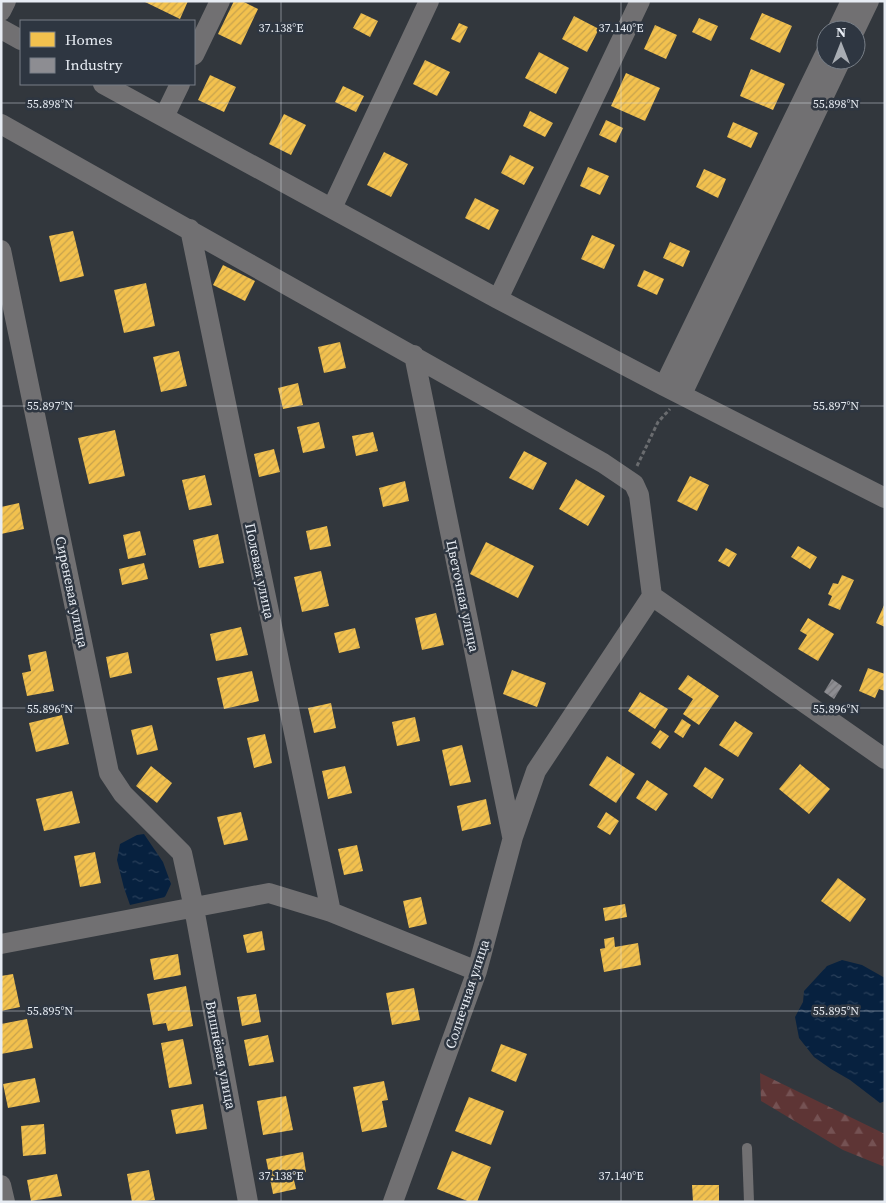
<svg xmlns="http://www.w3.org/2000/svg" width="886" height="1203" viewBox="0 0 886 1203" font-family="'Source Serif 4',serif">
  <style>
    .forest { fill: url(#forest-firs) }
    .water { fill: url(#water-ripples) }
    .homes { fill: url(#homes-hatch) }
    .industry { fill: url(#industry-hatch) }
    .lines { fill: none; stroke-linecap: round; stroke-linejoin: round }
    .path { stroke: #6a6c6f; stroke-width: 3; stroke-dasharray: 4 2.5; stroke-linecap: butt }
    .lane { stroke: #717072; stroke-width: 10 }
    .street { stroke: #717072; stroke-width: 20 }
    .ticks { fill: none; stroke: #e7ecf3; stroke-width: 1; stroke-opacity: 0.45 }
    .labels { text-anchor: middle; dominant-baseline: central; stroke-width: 5; stroke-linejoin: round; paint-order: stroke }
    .street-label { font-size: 14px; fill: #e7ecf3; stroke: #2e3641 }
    .ticks-label { font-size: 12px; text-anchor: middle; fill: #e7ecf3; stroke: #2e3641; stroke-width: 5; stroke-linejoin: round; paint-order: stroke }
  </style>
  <defs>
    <pattern id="forest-firs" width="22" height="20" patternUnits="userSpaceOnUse" patternTransform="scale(1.25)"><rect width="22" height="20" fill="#5e3535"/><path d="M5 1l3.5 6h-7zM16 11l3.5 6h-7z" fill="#755253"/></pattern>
    <pattern id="water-ripples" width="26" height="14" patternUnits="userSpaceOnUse" patternTransform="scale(1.25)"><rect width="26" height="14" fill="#07213f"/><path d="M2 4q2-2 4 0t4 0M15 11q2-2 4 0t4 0" fill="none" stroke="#2b415b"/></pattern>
    <pattern id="homes-hatch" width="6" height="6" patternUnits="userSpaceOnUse" patternTransform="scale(1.25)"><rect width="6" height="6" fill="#f2c14e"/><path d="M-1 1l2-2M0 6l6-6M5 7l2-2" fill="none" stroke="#c7a24d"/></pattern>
    <pattern id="industry-hatch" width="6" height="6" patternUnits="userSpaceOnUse" patternTransform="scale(1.25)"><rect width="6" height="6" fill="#8d8d92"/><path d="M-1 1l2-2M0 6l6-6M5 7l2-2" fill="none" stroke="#747478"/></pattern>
  </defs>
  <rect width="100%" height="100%" fill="#32373d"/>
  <!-- forest -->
  <path class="forest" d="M 760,1073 L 885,1134 L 885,1167 L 843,1150 L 761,1101 Z"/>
  <!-- water -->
  <path class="water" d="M 144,834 L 163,862 L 171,884 L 165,897 L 130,905 L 124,888 L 117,860 L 120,844 L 137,835 Z
    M 842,960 L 862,965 L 885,978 L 885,1101 L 880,1103 L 850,1080 L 831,1069 L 814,1057 L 799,1038 L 795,1017 L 803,1002 L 804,991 L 827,966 Z"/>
  <!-- homes -->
  <path class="homes" d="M 143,1 L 188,1 L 180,19 Z
    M 234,1 L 242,1 L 258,9 L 241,45 L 218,34 Z
    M 361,13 L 378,21 L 370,37 L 353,28 Z
    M 762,13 L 792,26 L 780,53 L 750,39 Z
    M 574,16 L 599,29 L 587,52 L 562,39 Z
    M 699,18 L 718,26 L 711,41 L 692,32 Z
    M 459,23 L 468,27 L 460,43 L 451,39 Z
    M 655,25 L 677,35 L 666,59 L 644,49 Z
    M 539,52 L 569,68 L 556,94 L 525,78 Z
    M 425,60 L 450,72 L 437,96 L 413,84 Z
    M 751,69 L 785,84 L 773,110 L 740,96 Z
    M 626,73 L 660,88 L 645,121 L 611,106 Z
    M 210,75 L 236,87 L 224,112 L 198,100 Z
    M 343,86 L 364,96 L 356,112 L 335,102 Z
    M 530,111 L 553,123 L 545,137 L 523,126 Z
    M 284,114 L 306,125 L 291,155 L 269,144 Z
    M 606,120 L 623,128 L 616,143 L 599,135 Z
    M 733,122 L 758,133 L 751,148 L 727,137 Z
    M 384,152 L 408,164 L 391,197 L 367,185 Z
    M 510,155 L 534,167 L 524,185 L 501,173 Z
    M 588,167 L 609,176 L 600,195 L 580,186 Z
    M 704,169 L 726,179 L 718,198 L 696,187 Z
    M 475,198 L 499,210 L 489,230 L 465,218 Z
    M 73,231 L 84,276 L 60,282 L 49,236 Z
    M 592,235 L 615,245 L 604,269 L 581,259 Z
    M 670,242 L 690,251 L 683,267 L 663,258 Z
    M 223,265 L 255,281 L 245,301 L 213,285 Z
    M 644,270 L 664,279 L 657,295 L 637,286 Z
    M 146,283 L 155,326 L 124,333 L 114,290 Z
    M 340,342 L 346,368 L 324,373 L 318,347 Z
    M 179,351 L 187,386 L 161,392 L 153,357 Z
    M 298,383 L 303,405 L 283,409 L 278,388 Z
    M 319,422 L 325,448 L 303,453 L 297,427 Z
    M 115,430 L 125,476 L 89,484 L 78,438 Z
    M 373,432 L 378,451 L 356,456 L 352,436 Z
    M 274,449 L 280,472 L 259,477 L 254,454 Z
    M 524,451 L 547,463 L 533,490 L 509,478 Z
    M 205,475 L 212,505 L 189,510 L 182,480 Z
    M 690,476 L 709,485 L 697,511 L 677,501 Z
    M 576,479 L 605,496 L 588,526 L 559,509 Z
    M 405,481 L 409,501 L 383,507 L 379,488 Z
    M 19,503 L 24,529 L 1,534 L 1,507 Z
    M 327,526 L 331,546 L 310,550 L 306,531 Z
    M 140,531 L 146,555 L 128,559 L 123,535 Z
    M 218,534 L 224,563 L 199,568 L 193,540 Z
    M 486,542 L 534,566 L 518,598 L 470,574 Z
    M 798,546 L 817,557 L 810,569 L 791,557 Z
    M 726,548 L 737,554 L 729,567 L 718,561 Z
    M 144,563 L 148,579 L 122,585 L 119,569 Z
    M 321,571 L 329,606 L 302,612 L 294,577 Z
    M 842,575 L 854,580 L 840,610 L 828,605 L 832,596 L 828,594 L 833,583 L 838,584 Z
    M 885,603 L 885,627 L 876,623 Z
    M 436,613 L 444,645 L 422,650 L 415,618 Z
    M 808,618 L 834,634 L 818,661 L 798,649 L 807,635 L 800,631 Z
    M 241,627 L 248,655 L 216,661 L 210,634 Z
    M 355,628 L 360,648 L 339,653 L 334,633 Z
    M 46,651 L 54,691 L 27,696 L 22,673 L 31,671 L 28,655 Z
    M 128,652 L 132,673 L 110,678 L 106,657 Z
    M 868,668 L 885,674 L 885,691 L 879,689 L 875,698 L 859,691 Z
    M 512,670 L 546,683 L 537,707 L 503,694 Z
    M 252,671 L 259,701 L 224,709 L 217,678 Z
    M 688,675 L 719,696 L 699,725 L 683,714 L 693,699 L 678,689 Z
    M 640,692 L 668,709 L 655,729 L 628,711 Z
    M 331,703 L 336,728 L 314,733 L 308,708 Z
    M 62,715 L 69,744 L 36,752 L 29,723 Z
    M 415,717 L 420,741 L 397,746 L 392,722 Z
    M 682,719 L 691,725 L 683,738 L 674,732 Z
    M 735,721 L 753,733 L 738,757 L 719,745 Z
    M 152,725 L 158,750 L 137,755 L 131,730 Z
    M 660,730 L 669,736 L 660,749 L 651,743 Z
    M 265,734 L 272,763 L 254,768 L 247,738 Z
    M 462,745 L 471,782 L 450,786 L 442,750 Z
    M 607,756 L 635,774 L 616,803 L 589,785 Z
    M 800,764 L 830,789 L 809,814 L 779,789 Z
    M 151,766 L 172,783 L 157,803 L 136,786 Z
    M 345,766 L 352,793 L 328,799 L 322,771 Z
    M 705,767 L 724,779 L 712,799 L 693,786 Z
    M 647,780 L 668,794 L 656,811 L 636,798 Z
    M 72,791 L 80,823 L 44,831 L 36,799 Z
    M 486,799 L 491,824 L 462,831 L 457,806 Z
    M 241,812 L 248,840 L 224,845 L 217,817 Z
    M 606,812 L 619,821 L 610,835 L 597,827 Z
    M 357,845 L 363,871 L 344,875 L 338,849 Z
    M 95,852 L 101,883 L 80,887 L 74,856 Z
    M 838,878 L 866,899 L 850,922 L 821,901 Z
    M 421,897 L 427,924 L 409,928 L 403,901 Z
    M 625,904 L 627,917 L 605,921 L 603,908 Z
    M 262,931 L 265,950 L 247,953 L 243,935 Z
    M 614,937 L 615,947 L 638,943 L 641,965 L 604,972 L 600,949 L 605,948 L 604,939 Z
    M 178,954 L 181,975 L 154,980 L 150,959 Z
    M 13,974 L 20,1007 L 1,1011 L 1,976 Z
    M 186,986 L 193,1026 L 168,1031 L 166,1023 L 153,1025 L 147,994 Z
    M 414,988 L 420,1020 L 392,1025 L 386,993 Z
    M 256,994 L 261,1022 L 242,1026 L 237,997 Z
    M 27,1019 L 33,1048 L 1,1054 L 1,1024 Z
    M 268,1035 L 274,1062 L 249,1066 L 244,1040 Z
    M 183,1039 L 192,1084 L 169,1088 L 161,1043 Z
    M 501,1044 L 527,1054 L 516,1082 L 491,1071 Z
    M 35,1078 L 40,1102 L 8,1108 L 3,1084 Z
    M 384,1081 L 388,1100 L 382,1101 L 387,1127 L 362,1132 L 353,1087 Z
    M 286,1096 L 293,1130 L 263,1135 L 257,1101 Z
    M 469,1097 L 504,1111 L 491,1145 L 455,1131 Z
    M 203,1104 L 207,1129 L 176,1134 L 171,1110 Z
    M 44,1124 L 46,1154 L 23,1156 L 21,1126 Z
    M 452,1151 L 491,1167 L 477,1202 L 470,1202 L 437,1189 Z
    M 303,1152 L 306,1172 L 293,1175 L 296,1189 L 273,1194 L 266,1159 Z
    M 149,1170 L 155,1200 L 132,1202 L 127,1174 Z
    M 57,1174 L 62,1196 L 31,1201 L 27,1180 Z
    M 692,1185 L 719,1185 L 719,1202 L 693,1202 Z"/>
  <!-- industry -->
  <path class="industry" d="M 832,679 L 842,686 L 834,699 L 824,692 Z"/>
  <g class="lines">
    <!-- path -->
    <path class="path" d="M 637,466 L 658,422 L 670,409"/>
    <!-- lane -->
    <path class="lane" d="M 747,1148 L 749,1202"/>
    <!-- street -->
    <path class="street" d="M 1,11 L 6,1
      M 1,29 L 21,40
      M 837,30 L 851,1
      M 855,30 L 869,1
      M 194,55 L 220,1
      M 103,84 L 498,299 L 664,386 L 885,498
      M 164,117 L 180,84
      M 1,124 L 603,463 L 634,484 L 639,495 L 652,596 L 536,771 L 513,837 L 477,971 L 393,1202
      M 332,208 L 429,1
      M 190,229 L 331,912
      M 1,250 L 109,773 L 123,794 L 182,853 L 194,908 L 248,1202
      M 498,299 L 640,1
      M 414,355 L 512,836
      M 664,386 L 826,52
      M 682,394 L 841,60
      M 652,596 L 885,759
      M 1,944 L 269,893 L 331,912 L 477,971
      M 1,1185 L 5,1202"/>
  </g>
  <!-- ticks -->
  <path class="ticks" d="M 281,1 L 281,1202M 621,1 L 621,1202M 1,103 L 885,103M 1,406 L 885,406M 1,708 L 885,708M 1,1011 L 885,1011"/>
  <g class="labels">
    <!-- street labels -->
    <g class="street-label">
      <text transform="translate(260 571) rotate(78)">Полевая улица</text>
      <text transform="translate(72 592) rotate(78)">Сиреневая улица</text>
      <text transform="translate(463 596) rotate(78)">Цветочная улица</text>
      <text transform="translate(467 994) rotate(-72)">Солнечная улица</text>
      <text transform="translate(221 1055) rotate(79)">Вишнёвая улица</text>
    </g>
  </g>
  <g class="ticks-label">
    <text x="281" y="32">37.138°E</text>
    <text x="621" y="32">37.140°E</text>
    <text x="50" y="108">55.898°N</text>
    <text x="836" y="108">55.898°N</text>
    <text x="50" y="410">55.897°N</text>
    <text x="836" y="410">55.897°N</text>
    <text x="50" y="713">55.896°N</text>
    <text x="836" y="713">55.896°N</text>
    <text x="50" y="1015">55.895°N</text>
    <text x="836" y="1015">55.895°N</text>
    <text x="281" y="1180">37.138°E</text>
    <text x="621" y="1180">37.140°E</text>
  </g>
  <!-- border -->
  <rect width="886" height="1203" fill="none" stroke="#e7ecf3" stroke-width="5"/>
  <!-- legend -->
  <rect x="20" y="20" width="175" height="65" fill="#2e3641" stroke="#787f88"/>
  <rect x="30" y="32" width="25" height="15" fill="#f2c14e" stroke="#787f88"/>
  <text x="65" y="45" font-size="15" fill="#e7ecf3">Homes</text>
  <rect x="30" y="58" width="25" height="15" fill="#8d8d92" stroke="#787f88"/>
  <text x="65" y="70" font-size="15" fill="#e7ecf3">Industry</text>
  <!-- north arrow -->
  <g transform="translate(841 45)"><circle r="24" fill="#2e3641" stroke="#787f88"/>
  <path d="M0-4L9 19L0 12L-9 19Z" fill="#a8adb3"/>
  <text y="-8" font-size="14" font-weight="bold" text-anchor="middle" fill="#e7ecf3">N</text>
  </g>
</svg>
